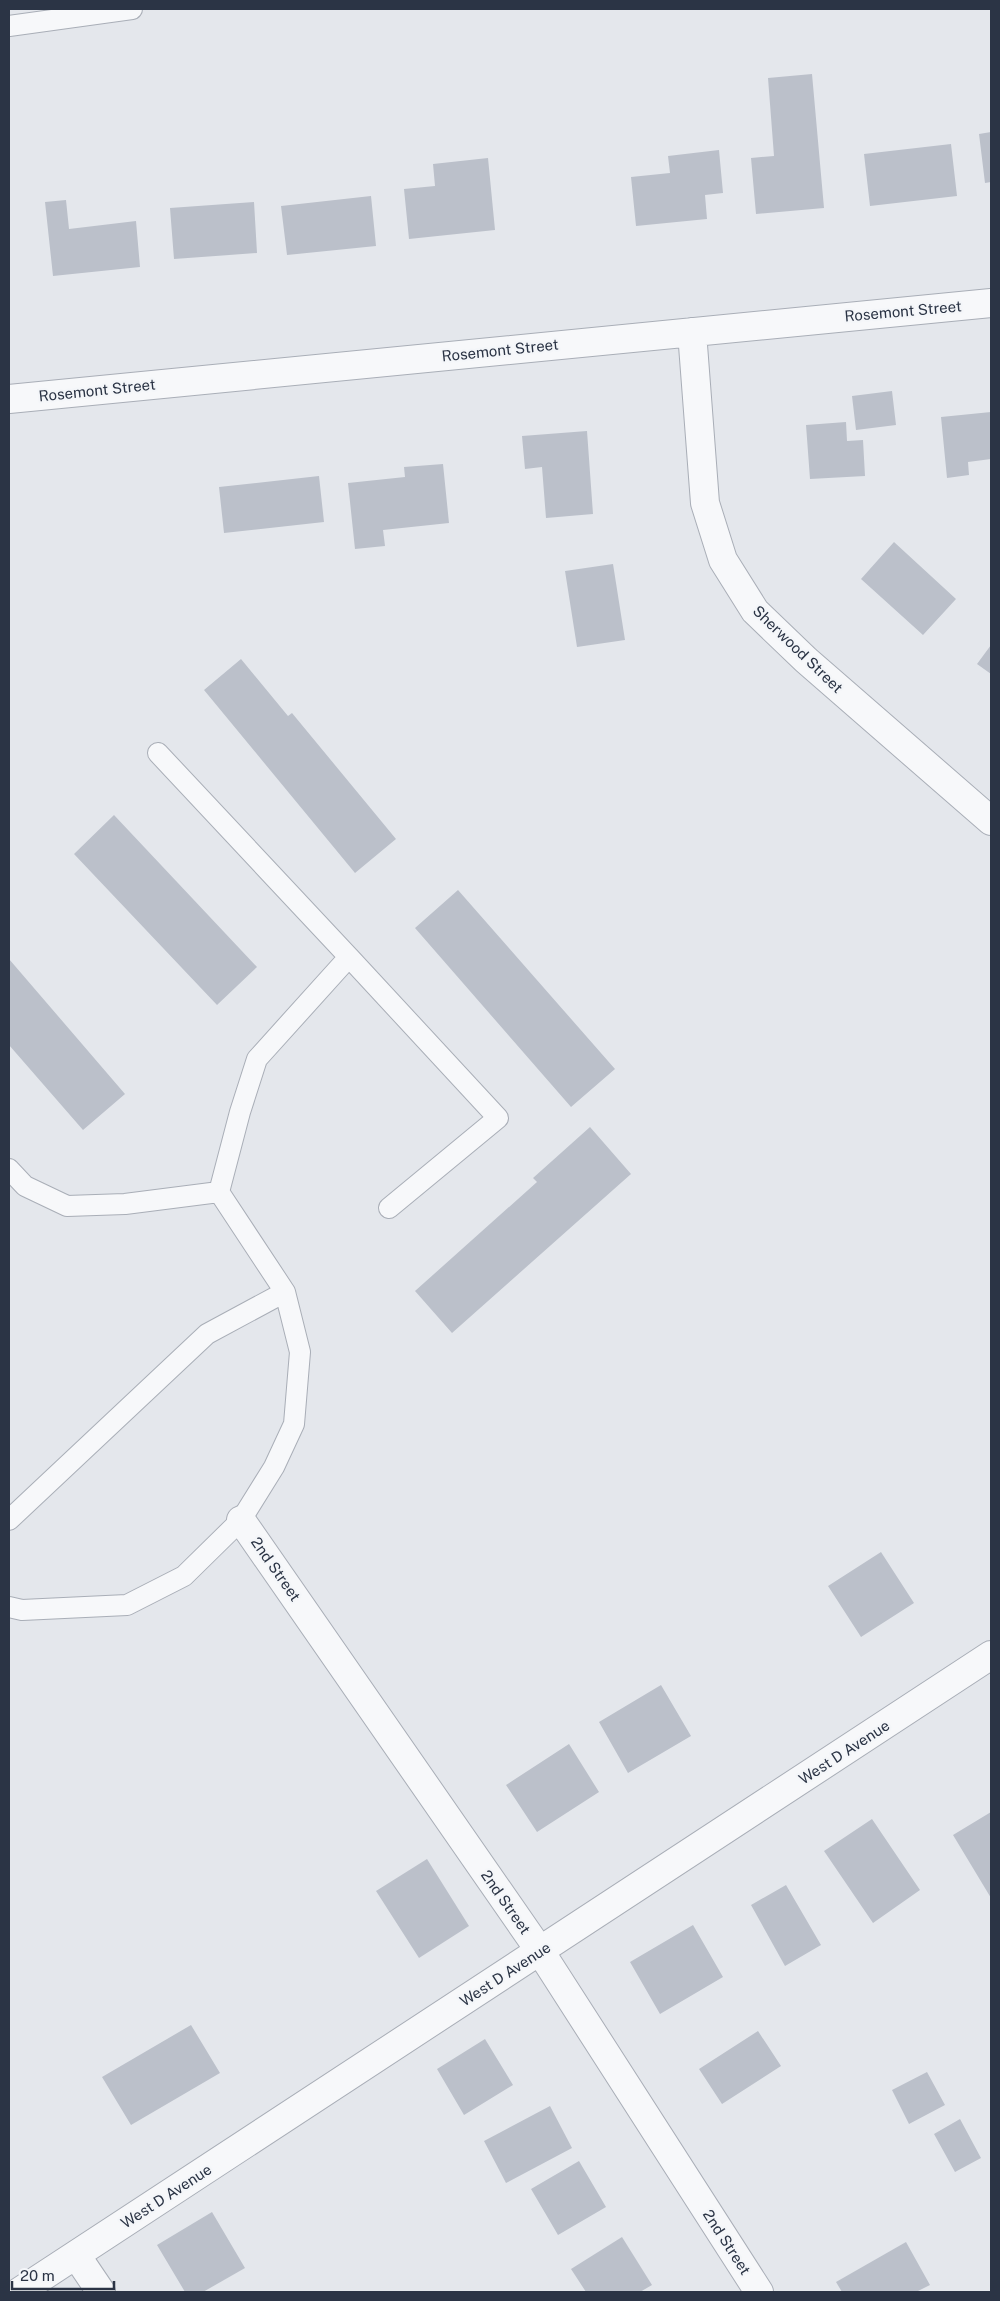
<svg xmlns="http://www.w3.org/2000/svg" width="1000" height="2301" viewBox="0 0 1000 2301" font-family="'Public Sans',sans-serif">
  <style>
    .building { fill: #bbc0ca }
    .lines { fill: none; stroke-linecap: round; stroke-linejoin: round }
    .lane-casing { stroke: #a9aeb7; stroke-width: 22 }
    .street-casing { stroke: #a9aeb7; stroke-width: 30 }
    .lane { stroke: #f7f8fa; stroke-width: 20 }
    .street { stroke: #f7f8fa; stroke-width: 28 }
    .labels { text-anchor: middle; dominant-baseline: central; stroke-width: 4.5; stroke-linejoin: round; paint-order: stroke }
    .street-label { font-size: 15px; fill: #2b3445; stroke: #f4f6f9 }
  </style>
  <rect width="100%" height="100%" fill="#e4e7ec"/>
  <!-- building -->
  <path class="building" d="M 812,74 L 824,208 L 756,214 L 751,158 L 774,156 L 768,78 Z
    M 991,132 L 991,182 L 985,183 L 979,134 Z
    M 951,144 L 957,196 L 870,206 L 864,154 Z
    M 719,150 L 723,193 L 705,195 L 707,219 L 636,226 L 631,177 L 670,173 L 668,156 Z
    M 488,158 L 495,230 L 409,239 L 404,189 L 435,186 L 433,164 Z
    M 371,196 L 376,246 L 287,255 L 281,206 Z
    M 66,200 L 69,229 L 136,221 L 140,267 L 53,276 L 45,202 Z
    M 254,202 L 257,253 L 174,259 L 170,208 Z
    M 892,391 L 896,425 L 856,430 L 852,396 Z
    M 991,412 L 991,459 L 968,462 L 969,475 L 947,478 L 941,417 Z
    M 846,422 L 847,441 L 863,440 L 865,476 L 810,479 L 806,425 Z
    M 587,431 L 593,514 L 546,518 L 542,467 L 525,469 L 522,436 Z
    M 443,464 L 449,523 L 383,530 L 385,546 L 355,549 L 348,483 L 405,477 L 404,467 Z
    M 319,476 L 324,522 L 224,533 L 219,487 Z
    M 894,542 L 956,599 L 923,635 L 861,579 Z
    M 613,564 L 625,640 L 577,647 L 565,571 Z
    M 991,645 L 991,674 L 977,664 Z
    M 241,659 L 288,716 L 292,713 L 396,839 L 355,873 L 204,690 Z
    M 114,815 L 257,967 L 217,1005 L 74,854 Z
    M 458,890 L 615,1069 L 571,1107 L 415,928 Z
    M 9,959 L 125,1094 L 83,1130 L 9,1045 Z
    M 590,1127 L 631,1174 L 452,1333 L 415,1291 L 537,1182 L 533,1178 Z
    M 881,1552 L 914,1603 L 861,1637 L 828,1586 Z
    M 661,1685 L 691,1736 L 628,1773 L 599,1722 Z
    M 569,1744 L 599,1792 L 537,1832 L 506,1785 Z
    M 991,1812 L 991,1898 L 953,1835 Z
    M 872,1819 L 920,1890 L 873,1923 L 824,1851 Z
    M 427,1859 L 469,1926 L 419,1958 L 376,1891 Z
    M 786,1885 L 821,1945 L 785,1966 L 751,1905 Z
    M 693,1925 L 723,1977 L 660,2014 L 630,1962 Z
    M 191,2025 L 220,2073 L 131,2125 L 102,2077 Z
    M 758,2031 L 781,2066 L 722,2104 L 699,2069 Z
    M 485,2039 L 513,2085 L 464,2115 L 437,2069 Z
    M 927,2072 L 945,2105 L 909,2124 L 892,2090 Z
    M 550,2106 L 572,2148 L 506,2183 L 484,2141 Z
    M 960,2119 L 981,2158 L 955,2172 L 934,2134 Z
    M 579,2161 L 606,2207 L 558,2235 L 531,2189 Z
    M 212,2212 L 245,2268 L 203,2292 L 185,2292 L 157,2245 Z
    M 622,2237 L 652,2285 L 640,2292 L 586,2292 L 571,2269 Z
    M 906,2242 L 930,2285 L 916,2292 L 842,2292 L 836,2282 Z"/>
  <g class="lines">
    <!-- lane casing -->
    <g class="lane-casing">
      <path id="lane" d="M 9,26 L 132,9
        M 158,753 L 349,957 L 257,1059 L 240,1112 L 219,1192
        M 349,957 L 498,1118 L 389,1208
        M 9,1169 L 25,1186 L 67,1206 L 125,1204 L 219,1192 L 285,1292 L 300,1352 L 294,1424 L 274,1467 L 241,1520 L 184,1576 L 127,1605 L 22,1610 L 9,1607
        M 9,1520 L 207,1334 L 285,1292"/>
    </g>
    <!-- street casing -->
    <g class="street-casing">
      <path id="street" d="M 692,332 L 705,503 L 723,560 L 755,611 L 806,660 L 991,821
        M 9,399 L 991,303
        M 241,1520 L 540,1951 L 759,2292
        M 76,2255 L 101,2292
        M 19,2292 L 991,1655"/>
    </g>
    <!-- lane -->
    <use href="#lane" class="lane"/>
    <!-- street -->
    <use href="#street" class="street"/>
  </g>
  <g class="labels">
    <!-- street labels -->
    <g class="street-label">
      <text transform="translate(903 311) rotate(-5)">Rosemont Street</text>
      <text transform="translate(500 350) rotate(-6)">Rosemont Street</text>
      <text transform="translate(97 390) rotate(-6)">Rosemont Street</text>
      <text transform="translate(798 649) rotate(44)">Sherwood Street</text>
      <text transform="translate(276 1569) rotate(55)">2nd Street</text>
      <text transform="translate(844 1752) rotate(-33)">West D Avenue</text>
      <text transform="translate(506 1902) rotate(55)">2nd Street</text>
      <text transform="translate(505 1974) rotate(-33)">West D Avenue</text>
      <text transform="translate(166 2196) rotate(-33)">West D Avenue</text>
      <text transform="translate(727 2242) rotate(57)">2nd Street</text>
    </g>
  </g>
  <!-- border -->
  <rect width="1000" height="2301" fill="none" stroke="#2b3445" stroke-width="20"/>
  <!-- scale -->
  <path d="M12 2281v8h102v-8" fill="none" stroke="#2b3445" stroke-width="2.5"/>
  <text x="20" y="2281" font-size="15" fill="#2b3445" stroke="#f4f6f9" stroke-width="4" paint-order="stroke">20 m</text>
</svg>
